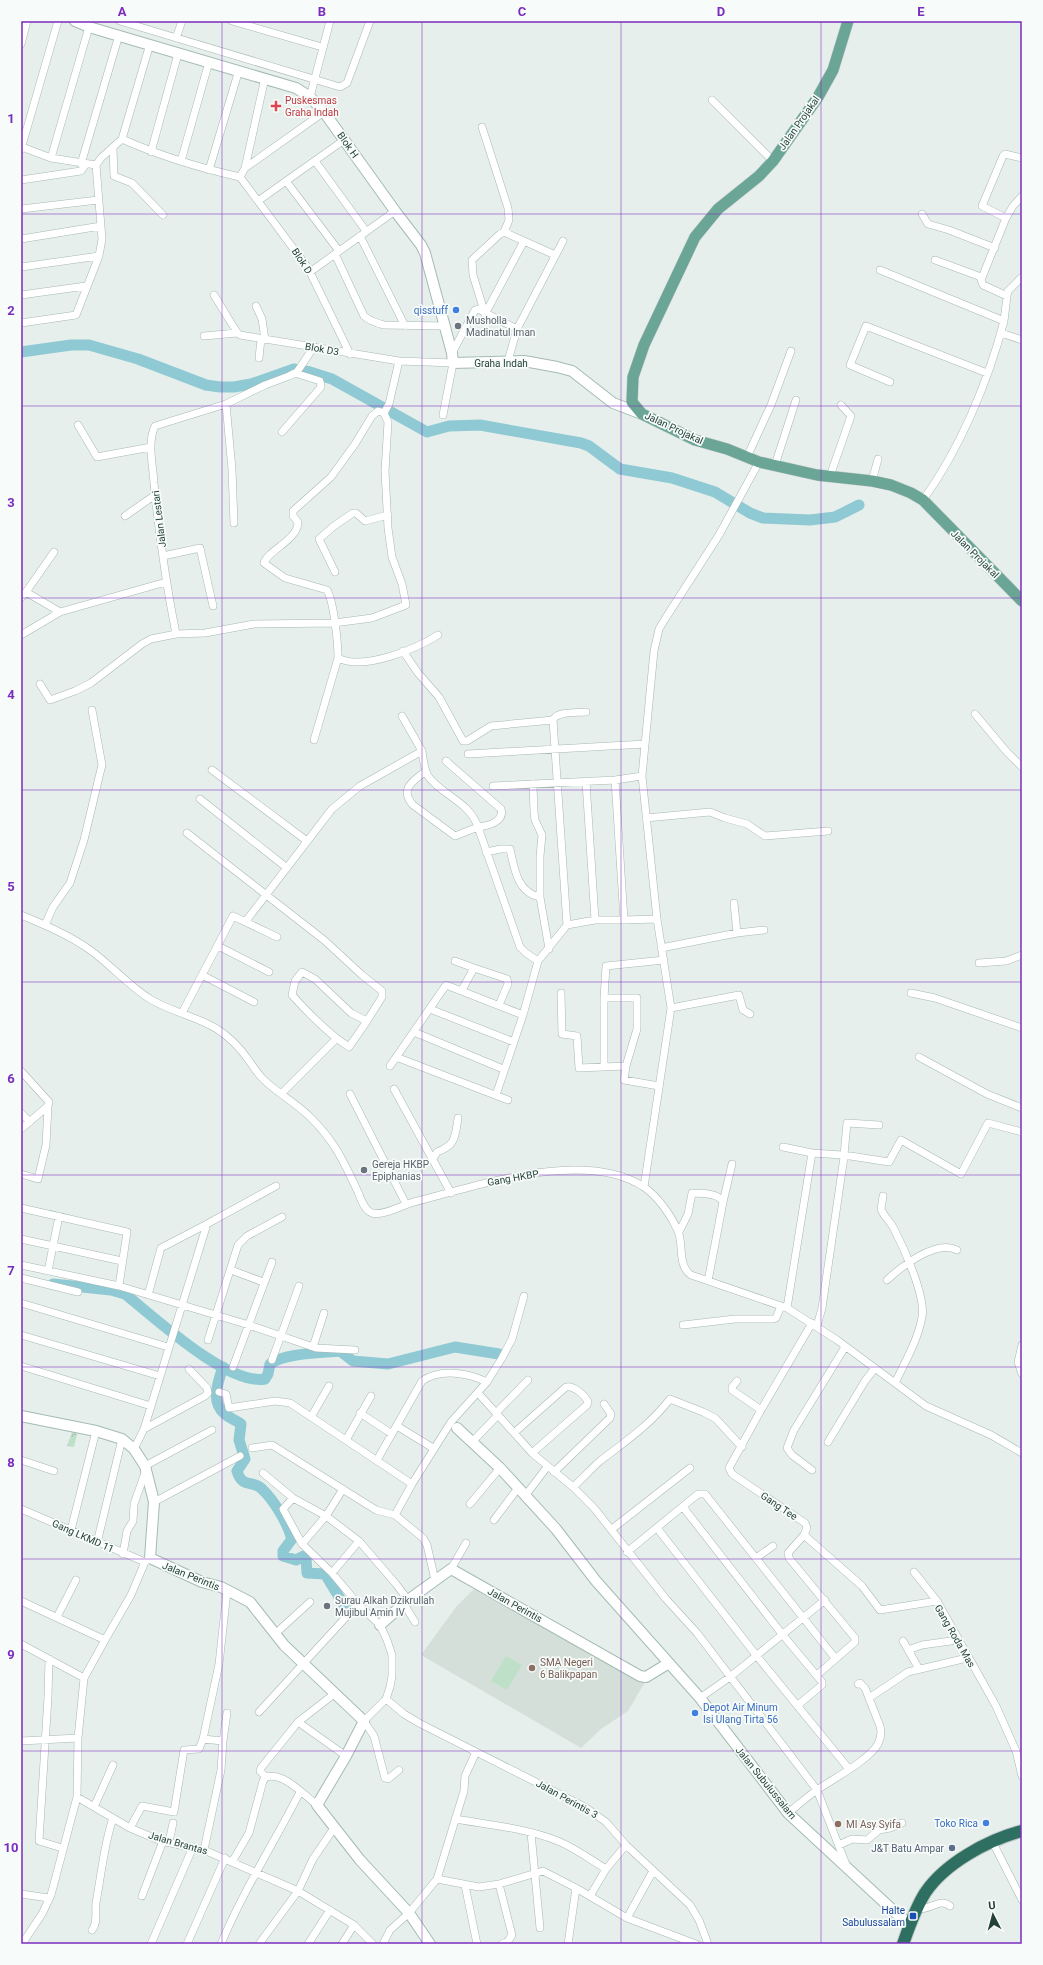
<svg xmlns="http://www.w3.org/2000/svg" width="1043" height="1965" viewBox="0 0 1043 1965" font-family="Roboto,sans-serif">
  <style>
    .built { fill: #d4dfda }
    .grass { fill: #bfe0c8 }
    .forest { fill: url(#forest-crowns) }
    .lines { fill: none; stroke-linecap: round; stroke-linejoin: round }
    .stream { stroke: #8ec9d4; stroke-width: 2 }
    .river { stroke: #8ec9d4; stroke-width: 11 }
    .street-casing { stroke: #a8b8b2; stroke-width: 8 }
    .secondary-casing { stroke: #a4bbb3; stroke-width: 12 }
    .primary-casing { stroke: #c2cac8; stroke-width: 12 }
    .highway-casing { stroke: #c2cac8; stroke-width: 14 }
    .street { stroke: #fff; stroke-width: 7 }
    .secondary { stroke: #fff; stroke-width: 10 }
    .primary { stroke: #6aa596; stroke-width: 11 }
    .highway { stroke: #2f6f62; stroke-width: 12 }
    .grid { fill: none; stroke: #7b2cbf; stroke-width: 1; stroke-opacity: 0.55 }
    .health-dot { fill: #e0444e; stroke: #f7fbf9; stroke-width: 1.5 }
    .shop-dot { fill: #3f7fe0; stroke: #f7fbf9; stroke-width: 1.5 }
    .worship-dot { fill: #6b7280; stroke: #f7fbf9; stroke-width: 1.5 }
    .education-dot { fill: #8d6e63; stroke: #f7fbf9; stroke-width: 1.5 }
    .service-dot { fill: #5c6f8a; stroke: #f7fbf9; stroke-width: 1.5 }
    .transit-dot { fill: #1a4fb4; stroke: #f7fbf9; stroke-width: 1.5 }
    .labels { text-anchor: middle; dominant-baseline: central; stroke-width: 3.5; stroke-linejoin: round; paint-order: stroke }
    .health-label { font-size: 10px; fill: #be3a42; stroke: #f7fbf9; text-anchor: start }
    .street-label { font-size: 10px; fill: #24423a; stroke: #f7fbf9 }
    .shop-label { font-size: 10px; fill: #366cbe; stroke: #f7fbf9; text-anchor: end }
    .worship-label { font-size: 10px; fill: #5b616d; stroke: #f7fbf9; text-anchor: start }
    .education-label { font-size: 10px; fill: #785e54; stroke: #f7fbf9; text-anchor: start }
    .service-label { font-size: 10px; fill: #4e5e75; stroke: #f7fbf9; text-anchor: end }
    .transit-label { font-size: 10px; fill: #164399; stroke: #f7fbf9; text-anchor: end }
    .neatline { fill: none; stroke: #7b2cbf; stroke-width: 1.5 }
    .grid-label { font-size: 13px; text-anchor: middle; font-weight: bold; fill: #7b2cbf }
  </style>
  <defs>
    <pattern id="forest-crowns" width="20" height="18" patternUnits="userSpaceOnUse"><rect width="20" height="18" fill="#bfe0c8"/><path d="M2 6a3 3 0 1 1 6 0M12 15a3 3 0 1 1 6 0" fill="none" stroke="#a4c1ad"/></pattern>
  </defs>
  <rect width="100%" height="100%" fill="#e6efeb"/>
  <!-- built -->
  <path class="built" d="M 474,1589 L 645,1682 L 628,1711 L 601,1729 L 581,1748 L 421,1655 L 456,1607 Z"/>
  <!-- grass -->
  <path class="grass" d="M 506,1656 L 522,1665 L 507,1690 L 491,1681 Z"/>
  <!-- forest -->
  <path class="forest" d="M 72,1432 L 77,1434 L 74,1447 L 67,1446 Z"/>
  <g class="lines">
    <!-- stream -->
    <path class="stream" d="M 49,1211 L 70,1216"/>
    <!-- river -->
    <path class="river" d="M 21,352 L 71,345 L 89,345 L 138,359 L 206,385 L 220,387 L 234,387 L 251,384 L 294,369 L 310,372 L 332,379 L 427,432 L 449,426 L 480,425 L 581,443 L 589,446 L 620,469 L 672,478 L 715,492 L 750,513 L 763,518 L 810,520 L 835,517 L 859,505
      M 53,1284 L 111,1290 L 125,1294 C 154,1317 228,1386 265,1379 L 268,1374 L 270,1364 C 284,1353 322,1353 340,1351 L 353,1361 L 388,1364 L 455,1347 L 499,1354
      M 223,1367 C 218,1382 210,1402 225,1414 C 230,1419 236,1420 241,1424 L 239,1440 L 245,1459 L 237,1471 C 242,1488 251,1480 261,1488 C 274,1500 287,1522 292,1539 L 283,1551 L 283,1556 L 296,1560 L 304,1556 L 306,1558 L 307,1573 L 325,1574 L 347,1610"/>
    <!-- street casing -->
    <g class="street-casing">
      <path id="street" d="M 120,21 L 340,87 L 347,83 L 370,21
        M 232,21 L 322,47
        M 176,38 L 182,21
        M 21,44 L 27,21
        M 310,97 L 330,21
        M 712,100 L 773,161
        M 482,127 L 508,208 L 509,220 L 504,232
        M 122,139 L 150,44
        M 22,147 L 51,158 L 96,165
        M 113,148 L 114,176 L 132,183 L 163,215
        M 21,149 L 58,21
        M 151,152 L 178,54
        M 51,158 L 89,27
        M 181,161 L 209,62
        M 315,161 L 366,231
        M 81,164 L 119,35
        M 245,168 L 324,112
        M 209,170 L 239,70
        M 240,177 L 308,268 L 350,354
        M 240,177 L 245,168 L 265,78
        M 21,180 L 81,171 L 86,164
        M 286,181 L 339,251
        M 1022,196 L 1013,206 L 1006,218 L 981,280 L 983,285 L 1007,296 L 1008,291 L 1022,277
        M 258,201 L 344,140
        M 21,209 L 98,200
        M 922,214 L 928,224 L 949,230 L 995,248
        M 1006,218 L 982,206 L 1003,156 L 1005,154 L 1022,158
        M 360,236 L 405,326
        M 21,239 L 101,226
        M 335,254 L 364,316 C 370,321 376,323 384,325 L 445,326
        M 935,260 L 981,277
        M 21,267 L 99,256
        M 880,270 L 1004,321 C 988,382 960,449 923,500
        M 310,272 L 395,211
        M 21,295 L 86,286
        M 214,295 C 218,301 237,334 240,335 L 399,361 L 453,363 L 443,415
        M 256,306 L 262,319 L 265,340
        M 485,314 L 473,275 L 472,260 L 500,234 L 504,232 L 555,255
        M 485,314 L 524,241
        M 1004,321 L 1007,296
        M 21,323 L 76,315 L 99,256 L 102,239 L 96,165 L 101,158 L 122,139 C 160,156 200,168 240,177
        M 1001,333 L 1022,340
        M 204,336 L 237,333
        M 313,348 L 297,372 L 289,376 L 265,385 L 226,404 L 155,426 C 147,443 153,465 154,483 C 159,534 166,584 176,634 L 205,633 L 254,624 L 334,623 L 372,618 L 406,605 L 402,584 L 392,557 L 388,528 L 385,471 L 388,422 L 384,413
        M 452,353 L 475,310 L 478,309 L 517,329
        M 259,358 L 261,339
        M 399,361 L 389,404 L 384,413 L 378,411 L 372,416 L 355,444 L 331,477 L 293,511 L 293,516 L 298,522 C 298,540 268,550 264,563 L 285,578 L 327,590 C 334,602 338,644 338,658 C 363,671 416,649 438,635
        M 508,361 L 517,329 L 563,241
        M 890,382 L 850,365 L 866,326 L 987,373
        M 226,404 L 232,469 L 234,523
        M 78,425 L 97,457 L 151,447
        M 282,432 L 321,387 L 320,381 L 295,373
        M 747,457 L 771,405 L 791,351
        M 775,465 L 796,400
        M 830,476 L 851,416 L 841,405
        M 872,481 L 878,459
        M 125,516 L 155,495
        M 163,556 L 200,548 L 213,606
        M 335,572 L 319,539 L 334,526 L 353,513 L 356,513 L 365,521 L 388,515
        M 26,592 L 54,552
        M 21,598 L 26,592 L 60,612
        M 21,635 L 60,612 L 166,582
        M 403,651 L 418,673 L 439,697 L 463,741 L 467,741 L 491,726 L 553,720
        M 40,684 L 50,700 L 75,691 L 91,683 L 142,644 L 151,639 L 176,634
        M 975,714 L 1006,751 L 1022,767
        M 402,716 L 422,751
        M 314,740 L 338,658
        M 468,754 L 645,744
        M 212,770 L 307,841
        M 426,771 C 413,781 399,789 413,805 L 455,836 L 478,827 L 520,947 L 526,953 L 538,961
        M 586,782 L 595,920
        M 533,784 L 534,812 L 535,820 L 542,835 L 540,856 L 540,897 L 549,949
        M 493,786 L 615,780 L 642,776
        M 200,799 L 287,868
        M 646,818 L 710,812 L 725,818 L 747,824 L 765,836 L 828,831
        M 187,833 L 324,940 L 362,975 L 382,991 L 382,997 L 367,1021 L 365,1024 L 349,1047 C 327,1033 309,1014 292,995 L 295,981 L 302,972 L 315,979 L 351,1013 L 367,1021
        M 486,852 L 501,849 L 510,849 C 514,867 517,893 540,897
        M 734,903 L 737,933
        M 21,915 C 45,925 69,935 90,950 C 111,965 128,985 150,999 C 171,1012 196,1016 217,1029 C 230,1037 241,1049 250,1062 C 254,1068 258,1074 263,1079 C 277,1093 295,1102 310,1117 C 334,1140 344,1162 358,1192 C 361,1199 364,1210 372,1213 C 384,1216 402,1205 414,1202 C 477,1186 584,1148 644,1187 C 658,1197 671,1215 678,1231 C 684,1245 677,1265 691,1275 L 787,1308 L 837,1340 L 926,1406 L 991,1435 L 1022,1453
        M 624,920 L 657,919
        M 246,921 L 332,809 L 360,786 L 422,751 C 423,758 424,769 428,776 C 441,795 469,801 478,827 C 487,826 505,822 501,809 L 446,761
        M 45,925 L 53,907 L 70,883 L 84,840 L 99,777 L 102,765 L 92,710
        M 567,925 L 553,720 C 557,711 576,713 586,712
        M 218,946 L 269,972
        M 661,948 L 737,933 L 764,930
        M 455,961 L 474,968
        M 979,963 L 1006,961 L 1022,955
        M 202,975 L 254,1002
        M 462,990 L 474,968 L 507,979 L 508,984 L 499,1005
        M 561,993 L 562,1034 L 577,1036 L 579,1068 L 626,1066 L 624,1080 L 659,1086
        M 911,993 L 935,998 L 1022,1028
        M 671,1008 L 739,995 L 743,1010 L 750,1014
        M 430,1009 L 514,1042
        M 182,1013 L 233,916 L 277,937
        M 414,1032 L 503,1069
        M 396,1057 L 508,1100
        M 919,1057 L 987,1094 L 1022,1108
        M 390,1066 L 446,985 L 523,1015
        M 626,1066 L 637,1029 L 637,998 L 604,998 L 606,966 L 664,960
        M 604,1067 L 604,998
        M 21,1071 L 49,1102 L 48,1106 L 21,1129
        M 394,1089 L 451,1193
        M 282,1093 L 336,1039
        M 350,1094 L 406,1204
        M 496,1095 L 523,1015 L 538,961 L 567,925 L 595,920 L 624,920 L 615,780
        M 21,1113 L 30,1122
        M 879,1125 L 847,1123 L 844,1155 L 889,1162 L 901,1140 L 961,1174 L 988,1123 L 1022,1132
        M 783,1147 L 812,1153 L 787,1308
        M 812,1153 L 842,1155 L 844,1157 L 822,1308 L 817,1326
        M 433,1159 L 437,1152 C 456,1145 455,1137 458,1118
        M 21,1174 L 38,1179 L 46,1145 L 48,1106
        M 644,1187 L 671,1008 L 657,919 L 642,776 L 654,651 L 659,629 L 665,619 L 719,535 L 759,462
        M 883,1196 L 881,1209 C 884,1217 891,1222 894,1229 C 904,1248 926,1297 922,1317 C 918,1340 905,1362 895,1383
        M 723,1202 L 732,1164
        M 21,1208 L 127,1232 L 119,1286
        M 679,1232 L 688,1214 L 692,1193 C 702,1193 719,1193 723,1202 L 708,1281
        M 21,1239 L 122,1261
        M 21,1265 L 119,1286 L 249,1325 L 316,1348 L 355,1350
        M 231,1270 L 263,1282
        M 48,1271 L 59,1216
        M 21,1278 L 78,1292
        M 887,1280 C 901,1267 936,1239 957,1250
        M 148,1295 L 161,1248 L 207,1224
        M 21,1303 L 168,1347
        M 812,1323 L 761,1410 L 729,1468 L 732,1474 L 805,1523 L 807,1528 L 804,1535 L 788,1553 L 789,1558 L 855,1638 L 855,1642 L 817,1675
        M 683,1325 L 735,1319 L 773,1319 L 776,1318 L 781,1306
        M 21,1335 L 160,1376
        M 208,1340 L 238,1245 L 247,1236 L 282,1217
        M 1022,1345 L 1018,1362 L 1022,1374
        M 313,1347 L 324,1313
        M 272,1360 L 299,1286
        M 21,1366 L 151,1406
        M 233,1367 L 272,1262
        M 737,1381 L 732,1387 L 732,1390 L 761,1410
        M 219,1392 L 226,1394 L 229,1408 L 275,1401 L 290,1403 L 412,1484 L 451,1422 L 487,1382 L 502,1358 L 512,1339 L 524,1296
        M 478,1393 L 532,1453 L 573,1487 L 594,1508 L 666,1599 L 697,1633 L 817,1790 L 847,1867
        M 360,1413 L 392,1434
        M 496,1413 L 528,1380
        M 311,1417 L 329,1386
        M 397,1426 L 433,1448
        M 144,1429 L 205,1396 L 208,1393 L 207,1388 L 189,1369
        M 514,1433 L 566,1387 C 573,1385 585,1395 588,1402 L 587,1405 L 532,1453
        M 346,1440 L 371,1396
        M 472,1442 L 498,1415
        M 828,1442 L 865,1381 L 875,1368
        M 252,1448 L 272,1445 L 376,1510 L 395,1515 L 423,1538 L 427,1545 L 435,1580
        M 134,1449 L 144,1429 L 207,1224 L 276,1186
        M 21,1460 L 54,1471
        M 377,1460 L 422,1381 C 441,1368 468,1373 487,1382
        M 145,1466 L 212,1430
        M 812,1470 L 792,1455 L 787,1448 L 794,1430 L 845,1347
        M 554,1472 L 610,1418 L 611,1414 L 604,1404
        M 263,1473 L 293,1498 L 326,1516 L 359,1541 L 396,1584 L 408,1600
        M 573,1487 C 582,1479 591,1469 600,1461 C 625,1442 651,1424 670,1399 L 703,1412 L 715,1418 L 742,1447
        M 525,1496 L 547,1467
        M 293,1498 L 283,1509 L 302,1544 L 332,1573 L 358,1604 L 380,1625 L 387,1640 L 392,1655 L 392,1676 L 390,1687 L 386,1699 L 364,1721 L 374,1736 L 385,1778 L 388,1779 L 399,1770
        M 154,1502 L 240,1456
        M 470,1504 L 500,1468
        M 683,1507 L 782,1634 L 822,1682 L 822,1685 L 798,1705
        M 21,1509 L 145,1562
        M 395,1515 L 412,1484
        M 494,1520 L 518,1488
        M 657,1528 L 756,1655 L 849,1769
        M 612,1529 L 690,1468
        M 71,1530 L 96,1431
        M 804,1535 L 862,1586 L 880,1610 L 937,1601 L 996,1706 L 1016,1751 L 1022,1776
        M 97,1543 L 122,1439
        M 302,1544 L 326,1516 L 343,1489
        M 627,1552 L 698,1494 L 705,1494 L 835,1658
        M 123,1554 L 127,1531 L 133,1521 L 134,1504 L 146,1470
        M 756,1558 L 773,1546
        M 451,1569 L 466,1543
        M 914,1572 L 937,1601
        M 332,1573 L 359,1541
        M 21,1601 L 105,1640 L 131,1595 L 145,1562 L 150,1558
        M 404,1604 L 415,1622
        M 57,1617 L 76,1580
        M 275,1634 L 310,1602
        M 903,1641 L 919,1669
        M 21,1644 L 84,1678
        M 908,1650 L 922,1645 L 958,1640
        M 49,1659 L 48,1697 L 39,1841 L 62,1848
        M 700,1698 L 730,1677 L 825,1600
        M 869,1698 L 908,1672 L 967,1658
        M 386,1699 L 404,1714 L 419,1723 L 585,1807 L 606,1822 L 626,1845 L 690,1905 L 699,1920 L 708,1944
        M 259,1712 L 358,1604
        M 298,1722 L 346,1756
        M 21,1741 L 78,1738 L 84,1678 L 105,1640
        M 223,1741 L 227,1713
        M 266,1777 L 260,1771 L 261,1768 L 298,1722 L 334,1694
        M 77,1797 L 78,1738
        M 94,1807 L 113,1765
        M 788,1813 C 798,1805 807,1797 817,1790 C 834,1778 868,1761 878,1744 C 881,1738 882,1733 880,1726 L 865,1688 L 860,1683 L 858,1684
        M 455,1819 C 490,1825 525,1828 558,1841 C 575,1848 591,1860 606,1869 L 626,1845
        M 130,1828 L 142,1806 L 174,1812 L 184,1750 L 199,1749 L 203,1739
        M 531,1833 L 540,1928
        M 992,1841 L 1022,1900
        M 169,1842 L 173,1823
        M 839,1845 L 852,1839 L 867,1840 L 879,1830 L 890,1828 L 902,1823
        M 204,1850 L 221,1770 L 223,1741 L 203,1739 L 219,1664 L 227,1591
        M 232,1862 L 249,1833 L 263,1781 L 266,1777 C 284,1772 304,1795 317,1805
        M 437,1879 L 479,1887 L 499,1884 L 543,1871 L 576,1888 L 627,1918 L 696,1944
        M 499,1884 L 512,1935 L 508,1941 L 502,1944
        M 465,1885 L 477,1944
        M 21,1894 L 49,1898
        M 142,1896 L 163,1841
        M 590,1896 L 606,1869
        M 917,1908 C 930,1912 938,1897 950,1906
        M 627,1918 L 653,1871
        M 92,1930 C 98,1923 95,1913 96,1903 C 101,1876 104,1844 113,1818
        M 22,1944 L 42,1914 L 51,1895 L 77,1797 L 130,1828 L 161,1841 L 204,1850 L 298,1891 L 354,1925 L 373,1944
        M 151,1944 L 193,1847
        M 187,1944 L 225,1858
        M 221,1944 C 243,1891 274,1843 300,1792
        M 259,1944 L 298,1891 L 313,1859 L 334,1828
        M 308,1944 L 330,1910
        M 342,1944 L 354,1925
        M 383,1944 L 390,1930 L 409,1913 L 437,1879 L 464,1791 L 465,1776 L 476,1752
        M 568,1944 L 576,1888"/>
    </g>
    <!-- secondary casing -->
    <g class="secondary-casing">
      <path id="secondary" d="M 75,21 L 89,27 L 296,88 L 310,97 L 324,112 L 395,211 L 421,245 L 425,253 L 452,353 L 453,363 L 524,361 L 557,367 L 572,371 L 613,403 L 642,414
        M 21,1416 L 96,1431 L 122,1439 L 134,1449 L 145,1466 L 154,1502 L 150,1558 L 202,1582 L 221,1587 L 250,1602 L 284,1645 L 364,1721 L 346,1756 L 317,1805 L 360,1860 L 409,1913 L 430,1944
        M 457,1428 L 500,1468 L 556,1529 L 596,1581 L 700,1698 L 788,1813 L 898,1915 L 910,1924
        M 380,1625 L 408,1600 L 451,1569 L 640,1676 L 646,1677 L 669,1663"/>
    </g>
    <!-- primary casing -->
    <g class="primary-casing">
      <path id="primary" d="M 848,21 L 833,70 L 818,97 L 773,161 L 759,176 L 718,209 L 695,237 L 644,345 L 633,377 L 632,402 L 642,414 L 695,440 L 727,449 L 759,462 L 817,475 L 872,481 L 891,485 L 911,493 L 923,500 L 1022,601"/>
    </g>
    <!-- highway casing -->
    <g class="highway-casing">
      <path id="highway" d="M 903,1944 C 909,1927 915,1909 925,1893 C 945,1863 988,1840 1022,1831"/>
    </g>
    <!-- street -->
    <use href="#street" class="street"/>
    <!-- secondary -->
    <use href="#secondary" class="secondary"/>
    <!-- primary -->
    <use href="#primary" class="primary"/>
    <!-- highway -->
    <use href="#highway" class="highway"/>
  </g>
  <!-- grid -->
  <path class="grid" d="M 222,21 L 222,1944M 422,21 L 422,1944M 621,21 L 621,1944M 821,21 L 821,1944M 21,214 L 1022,214M 21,406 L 1022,406M 21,598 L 1022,598M 21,790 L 1022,790M 21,982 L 1022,982M 21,1175 L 1022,1175M 21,1367 L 1022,1367M 21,1559 L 1022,1559M 21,1751 L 1022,1751"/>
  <!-- markers -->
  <path class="health-dot" d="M274 100h4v4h4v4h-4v4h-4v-4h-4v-4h4z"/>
  <g class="shop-dot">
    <circle cx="456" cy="310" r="4"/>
    <circle cx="695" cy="1713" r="4"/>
    <circle cx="986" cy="1823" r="4"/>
  </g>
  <g class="worship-dot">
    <circle cx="458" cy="326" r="4"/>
    <circle cx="364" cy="1170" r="4"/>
    <circle cx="327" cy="1606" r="4"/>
  </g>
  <g class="education-dot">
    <circle cx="532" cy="1668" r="4"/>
    <circle cx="838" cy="1824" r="4"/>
  </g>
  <circle class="service-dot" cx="952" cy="1848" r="4"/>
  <rect class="transit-dot" x="909" y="1912" width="8" height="8" rx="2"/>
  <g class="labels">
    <!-- health labels -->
    <g class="health-label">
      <text x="285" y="100">Puskesmas<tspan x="285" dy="12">Graha Indah</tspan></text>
    </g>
    <!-- street labels -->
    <g class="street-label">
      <text transform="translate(799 123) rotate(-55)">Jalan Projakal</text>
      <text transform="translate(348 145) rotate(55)">Blok H</text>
      <text transform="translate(302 261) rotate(57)">Blok D</text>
      <text transform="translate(322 349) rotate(10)">Blok D3</text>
      <text x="501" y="363">Graha Indah</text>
      <text transform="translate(674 428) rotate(25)">Jalan Projakal</text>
      <text transform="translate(159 519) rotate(-97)">Jalan Lestari</text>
      <text transform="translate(975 554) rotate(45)">Jalan Projakal</text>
      <text transform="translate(513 1178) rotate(-10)">Gang HKBP</text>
      <text transform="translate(779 1506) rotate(34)">Gang Tee</text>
      <text transform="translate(83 1536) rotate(24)">Gang LKMD 11</text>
      <text transform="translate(191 1576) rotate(22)">Jalan Perintis</text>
      <text transform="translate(515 1605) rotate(29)">Jalan Perintis</text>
      <text transform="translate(955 1636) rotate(60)">Gang Roda Mas</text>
      <text transform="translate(766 1783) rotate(51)">Jalan Subulussalam</text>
      <text transform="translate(567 1799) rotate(29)">Jalan Perintis 3</text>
      <text transform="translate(178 1843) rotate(16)">Jalan Brantas</text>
    </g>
    <!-- shop labels -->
    <g class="shop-label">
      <text x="448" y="310">qisstuff</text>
      <text x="703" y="1707" text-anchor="start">Depot Air Minum<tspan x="703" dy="12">Isi Ulang Tirta 56</tspan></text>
      <text x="978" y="1823">Toko Rica</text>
    </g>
    <!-- worship labels -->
    <g class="worship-label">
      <text x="466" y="320">Musholla<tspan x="466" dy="12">Madinatul Iman</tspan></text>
      <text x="372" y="1164">Gereja HKBP<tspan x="372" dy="12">Epiphanias</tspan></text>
      <text x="335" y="1600">Surau Alkah Dzikrullah<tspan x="335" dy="12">Mujibul Amin IV</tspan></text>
    </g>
    <!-- education labels -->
    <g class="education-label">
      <text x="540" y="1662">SMA Negeri<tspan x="540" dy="12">6 Balikpapan</tspan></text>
      <text x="846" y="1824">MI Asy Syifa</text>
    </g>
    <!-- service labels -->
    <g class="service-label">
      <text x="944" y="1848">J&amp;T Batu Ampar</text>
    </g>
    <!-- transit labels -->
    <g class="transit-label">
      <text x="905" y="1910">Halte<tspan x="905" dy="12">Sabulussalam</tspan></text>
    </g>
  </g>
  <!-- border -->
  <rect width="1043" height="1965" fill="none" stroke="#f7fbf9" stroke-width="44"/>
  <!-- north arrow -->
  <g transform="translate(993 1915) rotate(354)" stroke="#f7fbf9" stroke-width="3" paint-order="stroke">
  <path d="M0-3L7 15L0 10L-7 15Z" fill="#24423a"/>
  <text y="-6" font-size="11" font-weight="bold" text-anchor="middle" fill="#24423a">U</text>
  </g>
  <rect x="22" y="22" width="999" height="1921" class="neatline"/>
  <g class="grid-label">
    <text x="122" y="16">A</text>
    <text x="322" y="16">B</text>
    <text x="522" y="16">C</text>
    <text x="721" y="16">D</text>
    <text x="921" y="16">E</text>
    <text x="11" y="123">1</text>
    <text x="11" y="315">2</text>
    <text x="11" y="507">3</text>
    <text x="11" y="699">4</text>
    <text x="11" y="891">5</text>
    <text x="11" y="1083">6</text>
    <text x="11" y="1275">7</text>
    <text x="11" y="1467">8</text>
    <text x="11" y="1659">9</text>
    <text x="11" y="1852">10</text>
  </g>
</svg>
